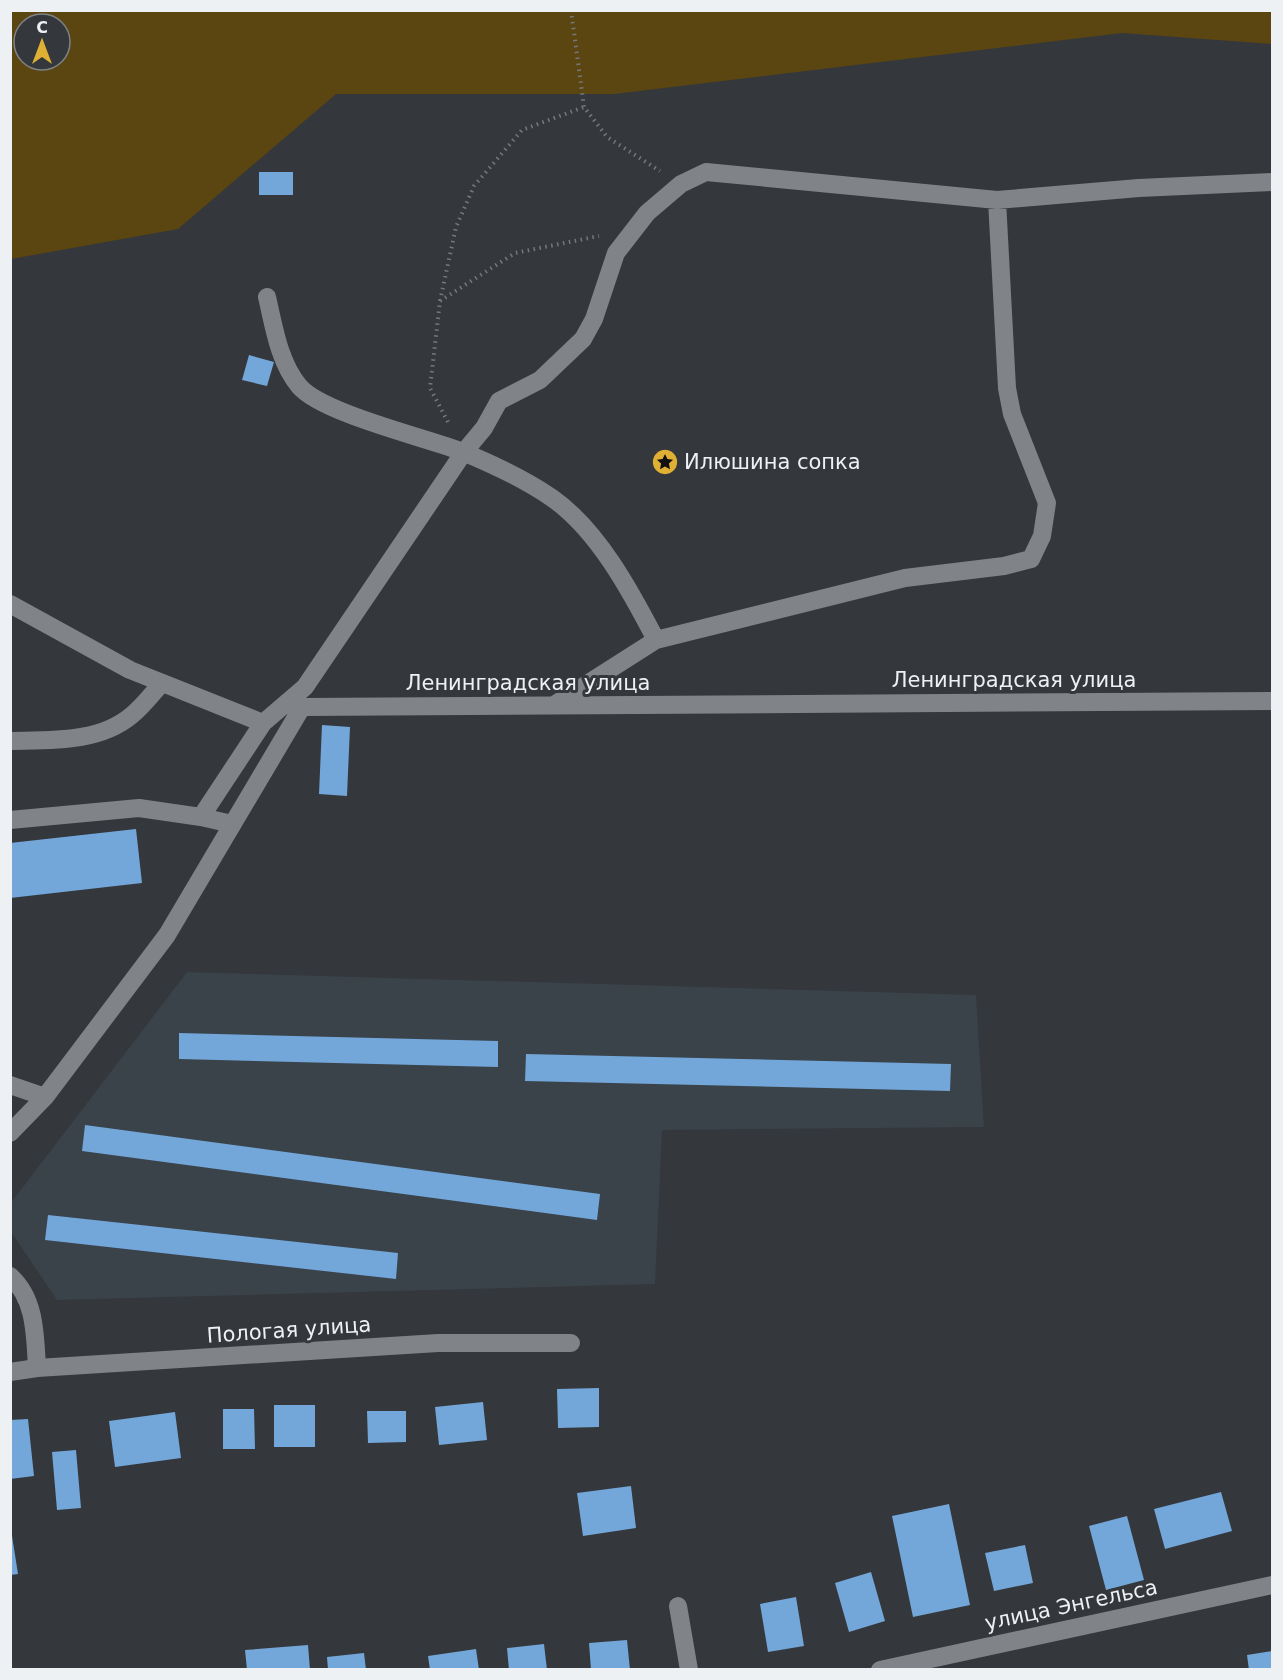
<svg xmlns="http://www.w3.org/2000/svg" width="1283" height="1680" viewBox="0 0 1283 1680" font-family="'DejaVu Sans',sans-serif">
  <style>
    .built { fill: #3a424a }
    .green { fill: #5b4611; fill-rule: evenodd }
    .building { fill: #73a7d9 }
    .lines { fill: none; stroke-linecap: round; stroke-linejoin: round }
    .path { stroke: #75787b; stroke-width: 4; stroke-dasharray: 1.5 4.5; stroke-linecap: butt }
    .minor { stroke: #808488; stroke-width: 18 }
    .labels { text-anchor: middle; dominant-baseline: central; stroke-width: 6; stroke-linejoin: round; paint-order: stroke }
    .poi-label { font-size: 21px; fill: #eef1f3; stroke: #34373b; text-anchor: start }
    .street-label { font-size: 21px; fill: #eef1f3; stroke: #34373b }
  </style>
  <rect width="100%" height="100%" fill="#34373b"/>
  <!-- built -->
  <path class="built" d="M 187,972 L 976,995 L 984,1127 L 662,1130 L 655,1284 L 57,1300 L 11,1232 L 10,1204 Z"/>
  <!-- green -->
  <path class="green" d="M 11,10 L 1272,10 L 1272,44 L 1122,33 L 614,94 L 336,94 L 178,229 L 11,259 ZM 24,24 L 60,24 L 60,60 L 24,60 Z"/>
  <!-- building -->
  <path class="building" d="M 259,172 L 293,172 L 293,195 L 259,195 Z
    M 249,355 L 274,362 L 267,386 L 242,380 Z
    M 322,725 L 350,727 L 347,796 L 319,794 Z
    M 136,829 L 142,883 L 10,898 L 10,843 Z
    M 179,1033 L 498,1041 L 498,1067 L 179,1059 Z
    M 526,1054 L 951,1064 L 950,1091 L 525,1081 Z
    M 85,1125 L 600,1194 L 597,1220 L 82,1151 Z
    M 48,1215 L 398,1253 L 396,1279 L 45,1240 Z
    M 599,1388 L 599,1427 L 558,1428 L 557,1389 Z
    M 483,1402 L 487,1440 L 439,1445 L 435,1407 Z
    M 274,1405 L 315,1405 L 315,1447 L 274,1447 Z
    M 223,1409 L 254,1409 L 255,1449 L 223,1449 Z
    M 367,1411 L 406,1411 L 406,1442 L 368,1443 Z
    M 175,1412 L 181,1458 L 115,1467 L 109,1421 Z
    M 28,1419 L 34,1476 L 10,1479 L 10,1420 Z
    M 76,1450 L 81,1508 L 57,1510 L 52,1452 Z
    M 631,1486 L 636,1528 L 583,1536 L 577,1493 Z
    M 1221,1492 L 1232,1531 L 1165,1549 L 1154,1509 Z
    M 949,1504 L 970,1605 L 913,1617 L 892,1516 Z
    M 1127,1516 L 1144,1580 L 1106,1590 L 1089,1526 Z
    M 10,1523 L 18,1574 L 10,1575 Z
    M 1025,1545 L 1033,1583 L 994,1591 L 985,1553 Z
    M 871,1572 L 885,1621 L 849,1632 L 835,1583 Z
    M 796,1597 L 804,1646 L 768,1652 L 760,1604 Z
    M 627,1640 L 630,1670 L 591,1670 L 589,1643 Z
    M 544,1644 L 547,1670 L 509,1670 L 507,1648 Z
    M 308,1645 L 310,1670 L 247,1670 L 245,1650 Z
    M 476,1649 L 479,1670 L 430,1670 L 428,1656 Z
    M 1272,1651 L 1272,1670 L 1249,1670 L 1247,1655 Z
    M 364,1653 L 366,1670 L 328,1670 L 327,1657 Z"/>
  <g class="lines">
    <!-- path -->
    <path class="path" d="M 571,10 L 584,107 L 607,137 L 660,171
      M 440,301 L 456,227 L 474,186 L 522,130 L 584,107
      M 448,422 L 430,388 L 440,301 L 515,253 L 599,236"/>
    <!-- minor -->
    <path class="minor" d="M 267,297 C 274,327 279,362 299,386 C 321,413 427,438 463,452 C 492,464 526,480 552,498 C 598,530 631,592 656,640
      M 10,604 L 130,670 L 263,723 L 305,687 L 464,452 L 484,428 L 499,401 L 540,380 L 583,339 L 594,319 L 616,253 L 647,213 L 681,184 L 706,172 L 997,200 L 1139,188 L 1272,182
      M 554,705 L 656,640 L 905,578 L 1004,566 L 1031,559 L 1042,536 L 1047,503 L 1012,414 L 1007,388 L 997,200
      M 10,741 C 51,740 99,743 132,715 C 143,706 152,694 161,684
      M 201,817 L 263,723
      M 10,820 L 139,808 L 201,817 L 232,824
      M 10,1085 L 45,1097
      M 10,1133 L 45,1097 L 167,935 L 302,707 L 1272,701
      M 10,1276 C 36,1299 35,1336 37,1368
      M 10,1372 L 37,1368 L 438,1343 L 571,1343
      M 678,1606 L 689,1670
      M 880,1670 L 1272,1585"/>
  </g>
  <!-- icons -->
  <defs>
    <g id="sight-disc" transform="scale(1.35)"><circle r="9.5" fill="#e0b034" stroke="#34373b"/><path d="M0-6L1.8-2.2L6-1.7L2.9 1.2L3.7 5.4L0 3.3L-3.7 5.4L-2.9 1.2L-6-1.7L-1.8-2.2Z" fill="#111"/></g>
  </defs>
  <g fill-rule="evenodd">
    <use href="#sight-disc" x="665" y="462"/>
  </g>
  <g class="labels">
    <!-- poi labels -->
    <g class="poi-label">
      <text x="684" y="462">Илюшина сопка</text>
    </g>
    <!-- street labels -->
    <g class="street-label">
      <text x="1014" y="680">Ленинградская улица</text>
      <text x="528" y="683">Ленинградская улица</text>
      <text transform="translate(289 1330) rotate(-4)">Пологая улица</text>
      <text transform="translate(1071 1605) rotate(-12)">улица Энгельса</text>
    </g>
  </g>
  <!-- border -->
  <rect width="1283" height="1680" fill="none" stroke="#eef1f3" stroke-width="24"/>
  <!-- north arrow -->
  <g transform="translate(42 42)"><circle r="28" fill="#34373b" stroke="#7e8185" stroke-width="1.5"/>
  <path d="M0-4.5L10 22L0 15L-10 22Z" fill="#e0b034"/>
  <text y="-9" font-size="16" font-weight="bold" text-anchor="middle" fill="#eef1f3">С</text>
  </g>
</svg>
